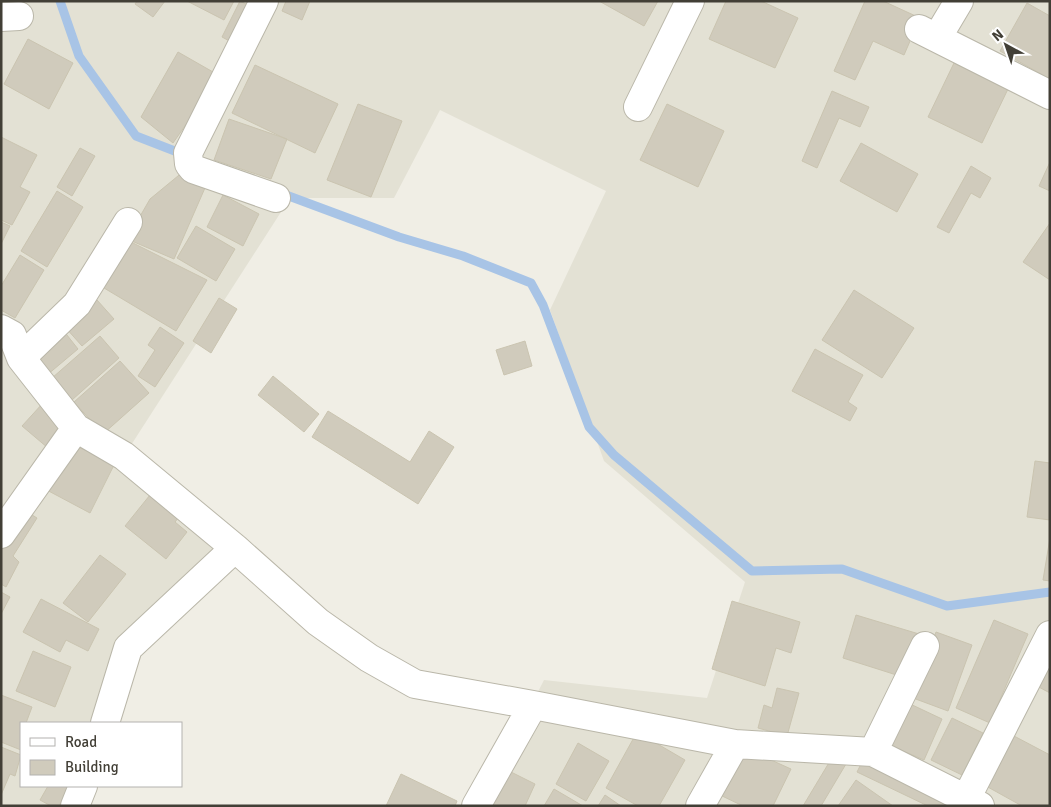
<svg xmlns="http://www.w3.org/2000/svg" width="1051" height="807" viewBox="0 0 1051 807" font-family="Signika,sans-serif">
  <style>
    .residential { fill: #e3e1d4 }
    .lines { fill: none; stroke-linecap: round; stroke-linejoin: round }
    .stream { stroke: #a8c4e6; stroke-width: 9 }
    .building { fill: #d0cbbc; stroke: #cac4b0 }
    .minor-casing { stroke: #bab7a9; stroke-width: 30 }
    .minor { stroke: #fff; stroke-width: 28 }
  </style>
  <rect width="100%" height="100%" fill="#f0eee5"/>
  <!-- residential -->
  <path class="residential" d="M 1,1 L 1050,1 L 1050,806 L 480,806 L 544,680 L 707,698 L 745,582 L 604,461 L 550,310 L 606,191 L 440,110 L 394,198 L 290,198 L 124,456 L 238,550 L 137,645 L 112,723 L 21,723 L 21,786 L 92,786 L 86,806 L 1,806 Z"/>
  <g class="lines">
    <!-- stream -->
    <path class="stream" d="M 60,1 L 79,56 L 136,136 L 185,155
      M 278,192 L 399,237 L 463,256 L 531,283 L 543,305 L 589,427 L 614,455 L 752,571 L 842,569 L 947,606 L 1050,592"/>
  </g>
  <!-- building -->
  <path class="building" d="M 137,1 L 165,1 L 153,17 L 135,4 Z
    M 187,1 L 234,1 L 224,20 Z
    M 240,1 L 256,9 L 237,45 L 222,37 Z
    M 286,1 L 310,1 L 302,20 L 282,11 Z
    M 599,1 L 658,1 L 644,26 Z
    M 726,1 L 761,1 L 798,18 L 775,68 L 709,39 Z
    M 865,1 L 883,1 L 920,18 L 904,55 L 873,41 L 855,80 L 834,71 Z
    M 1027,3 L 1050,16 L 1050,79 L 1000,51 Z
    M 28,39 L 73,63 L 49,109 L 4,84 Z
    M 178,52 L 220,76 L 173,143 L 141,117 Z
    M 954,63 L 1008,89 L 982,143 L 928,117 Z
    M 255,65 L 338,104 L 315,153 L 232,113 Z
    M 832,91 L 869,107 L 860,127 L 839,118 L 817,168 L 802,161 Z
    M 358,104 L 402,121 L 371,197 L 327,180 Z
    M 667,104 L 724,131 L 698,187 L 640,160 Z
    M 229,119 L 287,139 L 271,179 L 214,160 Z
    M 1,137 L 37,155 L 20,187 L 30,192 L 12,225 L 1,220 Z
    M 861,143 L 918,174 L 897,212 L 840,181 Z
    M 80,148 L 95,156 L 72,196 L 57,187 Z
    M 1050,162 L 1050,191 L 1039,186 Z
    M 971,166 L 991,178 L 980,198 L 971,193 L 949,233 L 937,227 Z
    M 184,171 L 208,181 L 174,259 L 127,239 L 150,199 Z
    M 57,191 L 83,207 L 47,267 L 21,251 Z
    M 223,195 L 259,214 L 243,246 L 207,227 Z
    M 1,222 L 10,226 L 1,244 Z
    M 1050,223 L 1050,280 L 1023,262 Z
    M 196,226 L 235,249 L 216,281 L 177,258 Z
    M 125,239 L 207,280 L 176,331 L 94,282 Z
    M 20,255 L 44,270 L 15,318 L 1,310 L 1,286 Z
    M 854,290 L 914,328 L 882,378 L 822,340 Z
    M 219,298 L 237,309 L 211,353 L 193,341 Z
    M 97,300 L 114,319 L 82,346 L 65,327 Z
    M 160,327 L 184,343 L 155,387 L 138,376 L 155,350 L 148,345 Z
    M 63,330 L 78,349 L 47,375 L 32,356 Z
    M 100,336 L 119,358 L 72,400 L 52,378 Z
    M 525,341 L 532,366 L 504,375 L 496,350 Z
    M 815,349 L 863,375 L 848,402 L 857,408 L 850,421 L 792,391 Z
    M 120,361 L 149,393 L 103,434 L 74,402 Z
    M 273,376 L 319,414 L 304,432 L 258,395 Z
    M 43,403 L 68,426 L 48,448 L 22,426 Z
    M 328,411 L 410,462 L 429,431 L 454,447 L 418,504 L 312,437 Z
    M 69,444 L 116,461 L 90,513 L 43,488 Z
    M 1035,461 L 1050,463 L 1050,520 L 1027,517 Z
    M 154,490 L 182,513 L 175,522 L 187,532 L 166,559 L 125,526 Z
    M 24,510 L 37,518 L 13,556 L 19,562 L 6,587 L 1,584 L 1,546 Z
    M 1050,538 L 1050,581 L 1043,580 Z
    M 100,555 L 126,574 L 88,622 L 63,603 Z
    M 1,592 L 10,597 L 1,614 Z
    M 41,599 L 99,629 L 88,651 L 66,640 L 60,652 L 23,632 Z
    M 732,601 L 800,622 L 791,653 L 776,648 L 765,686 L 712,669 Z
    M 856,615 L 919,634 L 906,678 L 843,658 Z
    M 994,620 L 1028,634 L 990,723 L 956,708 Z
    M 936,632 L 972,645 L 948,711 L 913,698 Z
    M 33,651 L 71,667 L 55,707 L 16,691 Z
    M 1050,659 L 1050,693 L 1035,685 Z
    M 777,688 L 799,693 L 787,736 L 758,728 L 764,705 L 772,708 Z
    M 1,695 L 32,707 L 26,723 L 21,723 L 21,750 L 1,742 Z
    M 906,702 L 942,719 L 924,760 L 887,744 Z
    M 952,718 L 983,733 L 962,775 L 931,760 Z
    M 637,732 L 685,760 L 659,806 L 638,806 L 606,788 Z
    M 1014,736 L 1050,755 L 1050,806 L 1022,806 L 986,786 Z
    M 578,743 L 609,761 L 586,801 L 556,784 Z
    M 740,746 L 791,769 L 773,806 L 743,806 L 718,794 Z
    M 1,747 L 21,755 L 15,776 L 10,774 L 1,795 Z
    M 866,754 L 954,806 L 928,806 L 857,772 Z
    M 833,756 L 846,764 L 821,806 L 803,806 Z
    M 507,770 L 535,784 L 525,806 L 489,806 Z
    M 401,774 L 457,801 L 455,806 L 386,806 Z
    M 856,780 L 893,806 L 838,806 Z
    M 48,786 L 70,786 L 59,806 L 51,806 L 40,800 Z
    M 554,789 L 583,806 L 544,806 Z
    M 605,795 L 621,806 L 598,806 Z"/>
  <g class="lines">
    <!-- minor casing -->
    <g class="minor-casing">
      <path id="minor" d="M 264,1 L 188,153 L 189,164 L 193,169 L 276,198
        M 1,17 L 19,16
        M 919,29 L 1050,95
        M 937,38 L 959,1
        M 638,107 L 690,1
        M 1,329 L 12,335 L 21,358 L 76,428 L 124,456 L 235,548 L 318,622 L 369,658 L 415,684 L 533,705 L 735,744 L 873,752 L 980,806
        M 21,358 L 77,304 L 128,222
        M 1,534 L 76,428
        M 105,723 L 128,648 L 235,548
        M 873,752 L 925,646
        M 966,799 L 1050,635
        M 75,806 L 83,786
        M 476,806 L 533,705
        M 700,806 L 735,744"/>
    </g>
    <!-- minor -->
    <use href="#minor" class="minor"/>
  </g>
  <!-- border -->
  <rect width="1051" height="807" fill="none" stroke="#423f36" stroke-width="5"/>
  <!-- legend -->
  <rect x="20" y="722" width="162" height="65" fill="#ffffff" stroke="#b3b2af"/>
  <rect x="30" y="738" width="25" height="8" fill="#ffffff" stroke="#b3b2af"/>
  <text x="65" y="747" font-size="15" fill="#423f36">Road</text>
  <rect x="30" y="760" width="25" height="15" fill="#d0cbbc" stroke="#b3b2af"/>
  <text x="65" y="772" font-size="15" fill="#423f36">Building</text>
  <!-- north arrow -->
  <g transform="translate(1006 45) rotate(320)" stroke="#ffffff" stroke-width="4" paint-order="stroke">
  <path d="M0-4L9 19L0 12L-9 19Z" fill="#423f36"/>
  <text y="-8" font-size="14" font-weight="bold" text-anchor="middle" fill="#423f36">N</text>
  </g>
</svg>
